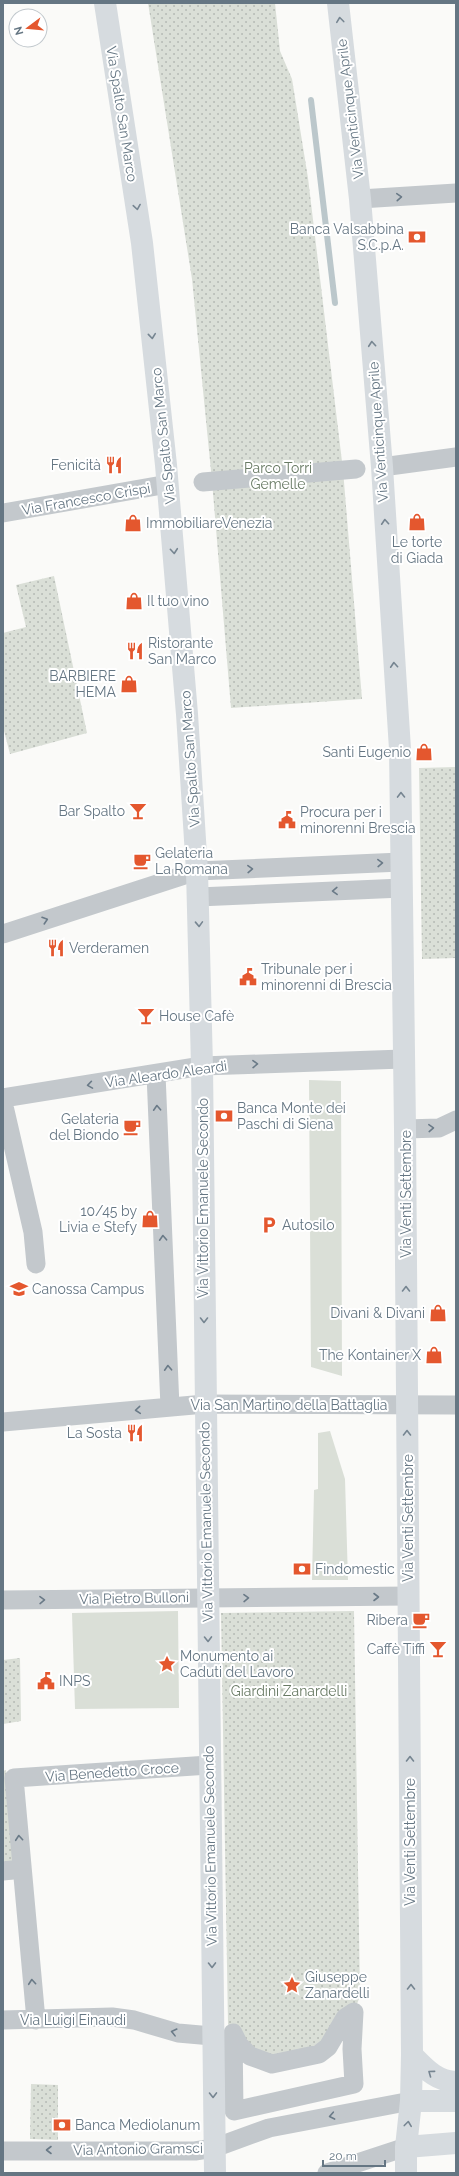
<svg xmlns="http://www.w3.org/2000/svg" width="459" height="2176" viewBox="0 0 459 2176" font-family="Raleway,sans-serif">
  <style>
    .grass { fill: #dadfd7 }
    .park { fill: url(#park-dots) }
    .lines { fill: none; stroke-linecap: round; stroke-linejoin: round }
    .stream { stroke: #bbc7cb; stroke-width: 6 }
    .street { stroke: #c3c8cc; stroke-width: 19 }
    .secondary { stroke: #d6dbdf; stroke-width: 22 }
    .oneway { stroke: #768591 }
    .oneway2 { stroke: #6a7a87 }
    .labels { text-anchor: middle; dominant-baseline: central; stroke-width: 4; stroke-linejoin: round; paint-order: stroke }
    .street-label { font-size: 14px; fill: #657683; stroke: #fff }
    .poi-label { font-size: 14px; fill: #657683; stroke: #fff; text-anchor: start }
    .park-label { font-size: 14px; fill: #687a64; stroke: #fff }
  </style>
  <defs>
    <pattern id="park-dots" width="8" height="8" patternUnits="userSpaceOnUse"><rect width="8" height="8" fill="#dadfd7"/><path d="M2 2h.1M6 6h.1" fill="none" stroke="#b4b9b4" stroke-width="1.8" stroke-linecap="round"/></pattern>
  </defs>
  <rect width="100%" height="100%" fill="#fafaf8"/>
  <!-- grass -->
  <path class="grass" d="M 309,1080 L 341,1081 L 342,1376 L 311,1367 Z
    M 330,1431 L 345,1479 L 348,1580 L 312,1580 L 314,1490 L 318,1489 L 318,1433 Z
    M 178,1611 L 179,1708 L 75,1709 L 72,1613 Z"/>
  <!-- park -->
  <path class="park" d="M 148,3 L 275,3 L 280,51 L 292,79 L 308,178 L 343,470 L 362,699 L 231,708 L 212,481 L 192,279 Z
    M 54,576 L 87,733 L 10,754 L 3,727 L 3,633 L 26,627 L 16,585 Z
    M 456,767 L 456,958 L 422,959 L 419,768 Z
    M 354,1611 L 360,1996 L 354,2012 L 336,2035 L 284,2061 L 239,2045 L 228,2024 L 221,1613 Z
    M 20,1658 L 21,1721 L 3,1724 L 3,1660 Z
    M 6,1770 L 15,1879 L 3,1880 L 3,1771 Z
    M 31,2084 L 58,2085 L 58,2140 L 30,2139 Z"/>
  <g class="lines">
    <!-- stream -->
    <path class="stream" d="M 311,100 L 335,303"/>
    <!-- street -->
    <path class="street" d="M 360,199 L 456,193
      M 382,467 L 456,457
      M 203,482 L 356,469
      M 3,513 L 168,484
      M 198,897 L 402,888
      M 3,934 L 197,871 L 401,862
      M 156,1074 L 170,1407
      M 3,1098 L 202,1066 L 403,1059
      M 3,1102 L 33,1232 L 36,1264
      M 405,1129 L 439,1128 L 456,1120
      M 3,1422 L 205,1404 L 456,1405
      M 3,1600 L 409,1596
      M 3,1871 L 22,1869
      M 354,2012 L 352,2049 L 354,2084 L 234,2111 L 233,2033 L 239,2045 L 250,2056 L 272,2064 L 319,2054 L 328,2047 L 345,2018 Z
      M 3,2020 L 112,2017 L 134,2020 L 178,2033 L 212,2036
      M 36,2020 L 14,1778 L 209,1765
      M 3,2151 L 195,2151 L 214,2148 L 269,2128 L 411,2101
      M 327,2173 L 406,2147"/>
    <!-- secondary -->
    <path class="secondary" d="M 105,3 L 142,243 L 166,465 L 187,714 L 197,871 L 202,1066 L 215,2173
      M 338,3 L 360,199 L 382,467 L 400,749 L 405,1129 L 412,2055 L 411,2101 L 406,2147 L 406,2173
      M 412,2055 C 426,2069 436,2081 456,2082
      M 411,2101 L 456,2101
      M 406,2147 L 456,2143"/>
  </g>
  <!-- one-way arrows -->
  <defs><path id="oneway-chevron" d="M-2-3.5L2.5 0L-2 3.5" fill="none" stroke-width="1.6" stroke-linecap="round" stroke-linejoin="round"/></defs>
  <g class="oneway">
    <use href="#oneway-chevron" transform="translate(340 20) rotate(-97)"/>
    <use href="#oneway-chevron" transform="translate(137 207) rotate(81)"/>
    <use href="#oneway-chevron" transform="translate(152 336) rotate(84)"/>
    <use href="#oneway-chevron" transform="translate(372 344) rotate(-95)"/>
    <use href="#oneway-chevron" transform="translate(385 522) rotate(-94)"/>
    <use href="#oneway-chevron" transform="translate(174 551) rotate(85)"/>
    <use href="#oneway-chevron" transform="translate(394 665) rotate(-94)"/>
    <use href="#oneway-chevron" transform="translate(401 795) rotate(-91)"/>
    <use href="#oneway-chevron" transform="translate(199 924) rotate(88)"/>
    <use href="#oneway-chevron" transform="translate(406 1289) rotate(-90)"/>
    <use href="#oneway-chevron" transform="translate(204 1320) rotate(90)"/>
    <use href="#oneway-chevron" transform="translate(407 1433) rotate(-90)"/>
    <use href="#oneway-chevron" transform="translate(208 1639) rotate(89)"/>
    <use href="#oneway-chevron" transform="translate(410 1759) rotate(-90)"/>
    <use href="#oneway-chevron" transform="translate(212 1965) rotate(89)"/>
    <use href="#oneway-chevron" transform="translate(411 1987) rotate(-90)"/>
    <use href="#oneway-chevron" transform="translate(431 2073) rotate(-144)"/>
    <use href="#oneway-chevron" transform="translate(213 2095) rotate(89)"/>
    <use href="#oneway-chevron" transform="translate(408 2124) rotate(-83)"/>
  </g>
  <g class="oneway2">
    <use href="#oneway-chevron" transform="translate(399 197) rotate(-4)"/>
    <use href="#oneway-chevron" transform="translate(380 863) rotate(-2)"/>
    <use href="#oneway-chevron" transform="translate(250 869) rotate(-2)"/>
    <use href="#oneway-chevron" transform="translate(335 891) rotate(178)"/>
    <use href="#oneway-chevron" transform="translate(45 920) rotate(-18)"/>
    <use href="#oneway-chevron" transform="translate(255 1064) rotate(-1)"/>
    <use href="#oneway-chevron" transform="translate(90 1085) rotate(171)"/>
    <use href="#oneway-chevron" transform="translate(157 1108) rotate(-93)"/>
    <use href="#oneway-chevron" transform="translate(431 1128) rotate(-3)"/>
    <use href="#oneway-chevron" transform="translate(163 1238) rotate(-93)"/>
    <use href="#oneway-chevron" transform="translate(168 1368) rotate(-93)"/>
    <use href="#oneway-chevron" transform="translate(138 1410) rotate(175)"/>
    <use href="#oneway-chevron" transform="translate(376 1597)"/>
    <use href="#oneway-chevron" transform="translate(246 1598) rotate(-1)"/>
    <use href="#oneway-chevron" transform="translate(42 1600) rotate(-1)"/>
    <use href="#oneway-chevron" transform="translate(19 1838) rotate(-95)"/>
    <use href="#oneway-chevron" transform="translate(32 1982) rotate(-95)"/>
    <use href="#oneway-chevron" transform="translate(174 2032) rotate(-166)"/>
    <use href="#oneway-chevron" transform="translate(332 2116) rotate(169)"/>
    <use href="#oneway-chevron" transform="translate(49 2150) rotate(-180)"/>
  </g>
  <!-- icons -->
  <defs>
    <g id="bank-bare" transform="scale(1.38)"><path d="M-6-4H6V4H-6ZM0-2.3a2.3 2.3 0 1 0 0 4.6a2.3 2.3 0 1 0 0-4.6Z" fill="#e4572e" stroke="#fff" stroke-width="2.5" paint-order="stroke"/></g>
    <g id="restaurant-bare" transform="scale(1.38)"><path d="M-5-6h1v4h1v-4h1v4h1v-4h1v5L-1.5 .5V6h-2V.5L-5-1ZM5-6V6H3V1.5H1.5Q1.5-4 5-6Z" fill="#e4572e" stroke="#fff" stroke-width="2.5" paint-order="stroke"/></g>
    <g id="shop-bare" transform="scale(1.38)"><path d="M-5-2.5h2.3a2.7 3.5 0 0 1 5.4 0H5L5.5 6h-11ZM-1.5-2.5h3a1.5 2.3 0 0 0-3 0Z" fill="#e4572e" stroke="#fff" stroke-width="2.5" paint-order="stroke"/></g>
    <g id="bar-bare" transform="scale(1.38)"><path d="M-6-5H6L.8 .8V4.5H3.5V6h-7V4.5H-.8V.8Z" fill="#e4572e" stroke="#fff" stroke-width="2.5" paint-order="stroke"/></g>
    <g id="civic-bare" transform="scale(1.38)"><path d="M-.6-6.5H3V-4.5H.6V-3L4-1V1h2V6H-6V1h2V-1L-.6-3ZM-1.2 2.5V6h2.4V2.5Z" fill="#e4572e" stroke="#fff" stroke-width="2.5" paint-order="stroke"/></g>
    <g id="cafe-bare" transform="scale(1.38)"><path d="M-5.5-4.5H6V0H3Q3 3.5 0 3.5H-2.5Q-5.5 3.5-5.5 0ZM3-3.2v2h1.7v-2ZM-6 4.5H4V6H-6Z" fill="#e4572e" stroke="#fff" stroke-width="2.5" paint-order="stroke"/></g>
    <g id="parking-bare" transform="scale(1.38)"><path d="M-3.5-5.5H1a3.5 3.5 0 0 1 0 7H-1V5.5H-3.5ZM-1-3.4V-.6H.8a1.4 1.4 0 0 0 0-2.8Z" fill="#e4572e" stroke="#fff" stroke-width="2.5" paint-order="stroke"/></g>
    <g id="school-bare" transform="scale(1.38)"><path d="M0-5L7-2L0 1L-7-2ZM-4 1L0 2.5L4 1V4Q0 6-4 4Z" fill="#e4572e" stroke="#fff" stroke-width="2.5" paint-order="stroke"/></g>
    <g id="sight-bare" transform="scale(1.38)"><path d="M0-6L1.8-2.2L6-1.7L2.9 1.2L3.7 5.4L0 3.3L-3.7 5.4L-2.9 1.2L-6-1.7L-1.8-2.2Z" fill="#e4572e" stroke="#fff" stroke-width="2.5" paint-order="stroke"/></g>
  </defs>
  <g fill-rule="evenodd">
    <use href="#bank-bare" x="417" y="237"/>
    <use href="#restaurant-bare" x="114" y="465"/>
    <use href="#shop-bare" x="417" y="522"/>
    <use href="#shop-bare" x="133" y="523"/>
    <use href="#shop-bare" x="134" y="601"/>
    <use href="#restaurant-bare" x="135" y="651"/>
    <use href="#shop-bare" x="129" y="684"/>
    <use href="#shop-bare" x="424" y="752"/>
    <use href="#bar-bare" x="138" y="811"/>
    <use href="#civic-bare" x="287" y="820"/>
    <use href="#cafe-bare" x="142" y="861"/>
    <use href="#restaurant-bare" x="56" y="948"/>
    <use href="#civic-bare" x="248" y="977"/>
    <use href="#bar-bare" x="146" y="1016"/>
    <use href="#bank-bare" x="224" y="1116"/>
    <use href="#cafe-bare" x="132" y="1127"/>
    <use href="#shop-bare" x="150" y="1219"/>
    <use href="#parking-bare" x="269" y="1225"/>
    <use href="#school-bare" x="19" y="1289"/>
    <use href="#shop-bare" x="438" y="1313"/>
    <use href="#shop-bare" x="434" y="1355"/>
    <use href="#restaurant-bare" x="135" y="1433"/>
    <use href="#bank-bare" x="302" y="1569"/>
    <use href="#cafe-bare" x="421" y="1620"/>
    <use href="#bar-bare" x="438" y="1649"/>
    <use href="#sight-bare" x="167" y="1664"/>
    <use href="#civic-bare" x="46" y="1681"/>
    <use href="#sight-bare" x="292" y="1985"/>
    <use href="#bank-bare" x="62" y="2125"/>
  </g>
  <g class="labels">
    <!-- street labels -->
    <g class="street-label">
      <text transform="translate(350 109) rotate(-97)">Via Venticinque Aprile</text>
      <text transform="translate(122 114) rotate(81)">Via Spalto San Marco</text>
      <text transform="translate(378 432) rotate(-94)">Via Venticinque Aprile</text>
      <text transform="translate(163 436) rotate(-96)">Via Spalto San Marco</text>
      <text transform="translate(86 499) rotate(-10)">Via Francesco Crispi</text>
      <text transform="translate(190 759) rotate(-94)">Via Spalto San Marco</text>
      <text transform="translate(166 1074) rotate(-8)">Via Aleardo Aleardi</text>
      <text transform="translate(406 1194) rotate(-90)">Via Venti Settembre</text>
      <text transform="translate(203 1198) rotate(-90)">Via Vittorio Emanuele Secondo</text>
      <text x="289" y="1405">Via San Martino della Battaglia</text>
      <text transform="translate(408 1518) rotate(-90)">Via Venti Settembre</text>
      <text transform="translate(206 1522) rotate(-91)">Via Vittorio Emanuele Secondo</text>
      <text transform="translate(134 1598) rotate(-1)">Via Pietro Bulloni</text>
      <text transform="translate(112 1772) rotate(-4)">Via Benedetto Croce</text>
      <text transform="translate(410 1842) rotate(-90)">Via Venti Settembre</text>
      <text transform="translate(210 1846) rotate(-91)">Via Vittorio Emanuele Secondo</text>
      <text x="73" y="2020">Via Luigi Einaudi</text>
      <text transform="translate(138 2149) rotate(-1)">Via Antonio Gramsci</text>
    </g>
    <!-- poi labels -->
    <g class="poi-label">
      <text x="404" y="229" text-anchor="end">Banca Valsabbina<tspan x="404" dy="16">S.C.p.A.</tspan></text>
      <text x="101" y="465" text-anchor="end">Fenicità</text>
      <text x="146" y="523">ImmobiliareVenezia</text>
      <text x="417" y="542" text-anchor="middle">Le torte<tspan x="417" dy="16">di Giada</tspan></text>
      <text x="147" y="601">Il tuo vino</text>
      <text x="148" y="643">Ristorante<tspan x="148" dy="16">San Marco</tspan></text>
      <text x="116" y="676" text-anchor="end">BARBIERE<tspan x="116" dy="16">HEMA</tspan></text>
      <text x="411" y="752" text-anchor="end">Santi Eugenio</text>
      <text x="125" y="811" text-anchor="end">Bar Spalto</text>
      <text x="300" y="812">Procura per i<tspan x="300" dy="16">minorenni Brescia</tspan></text>
      <text x="155" y="853">Gelateria<tspan x="155" dy="16">La Romana</tspan></text>
      <text x="69" y="948">Verderamen</text>
      <text x="261" y="969">Tribunale per i<tspan x="261" dy="16">minorenni di Brescia</tspan></text>
      <text x="159" y="1016">House Cafè</text>
      <text x="237" y="1108">Banca Monte dei<tspan x="237" dy="16">Paschi di Siena</tspan></text>
      <text x="119" y="1119" text-anchor="end">Gelateria<tspan x="119" dy="16">del Biondo</tspan></text>
      <text x="137" y="1211" text-anchor="end">10/45 by<tspan x="137" dy="16">Livia e Stefy</tspan></text>
      <text x="282" y="1225">Autosilo</text>
      <text x="32" y="1289">Canossa Campus</text>
      <text x="425" y="1313" text-anchor="end">Divani &amp; Divani</text>
      <text x="421" y="1355" text-anchor="end">The Kontainer X</text>
      <text x="122" y="1433" text-anchor="end">La Sosta</text>
      <text x="315" y="1569">Findomestic</text>
      <text x="408" y="1620" text-anchor="end">Ribera</text>
      <text x="425" y="1649" text-anchor="end">Caffè Tiffi</text>
      <text x="180" y="1656">Monumento ai<tspan x="180" dy="16">Caduti del Lavoro</tspan></text>
      <text x="59" y="1681">INPS</text>
      <text x="305" y="1977">Giuseppe<tspan x="305" dy="16">Zanardelli</tspan></text>
      <text x="75" y="2125">Banca Mediolanum</text>
    </g>
    <!-- park labels -->
    <g class="park-label">
      <text x="278" y="468">Parco Torri<tspan x="278" dy="16">Gemelle</tspan></text>
      <text x="289" y="1691">Giardini Zanardelli</text>
    </g>
  </g>
  <!-- border -->
  <rect width="459" height="2176" fill="none" stroke="#657683" stroke-width="8"/>
  <!-- north arrow -->
  <g transform="translate(28 28) rotate(254)"><circle r="19" fill="#ffffff" stroke="#c1c8cd"/>
  <path d="M0-3L7 15L0 10L-7 15Z" fill="#e4572e"/>
  <text y="-6" font-size="11" font-weight="bold" text-anchor="middle" fill="#657683">N</text>
  </g>
  <!-- scale -->
  <path d="M323 2160v6h62v-6" fill="none" stroke="#657683" stroke-width="2"/>
  <text x="329" y="2160" font-size="12" fill="#657683" stroke="#ffffff" stroke-width="3" paint-order="stroke">20 m</text>
</svg>
